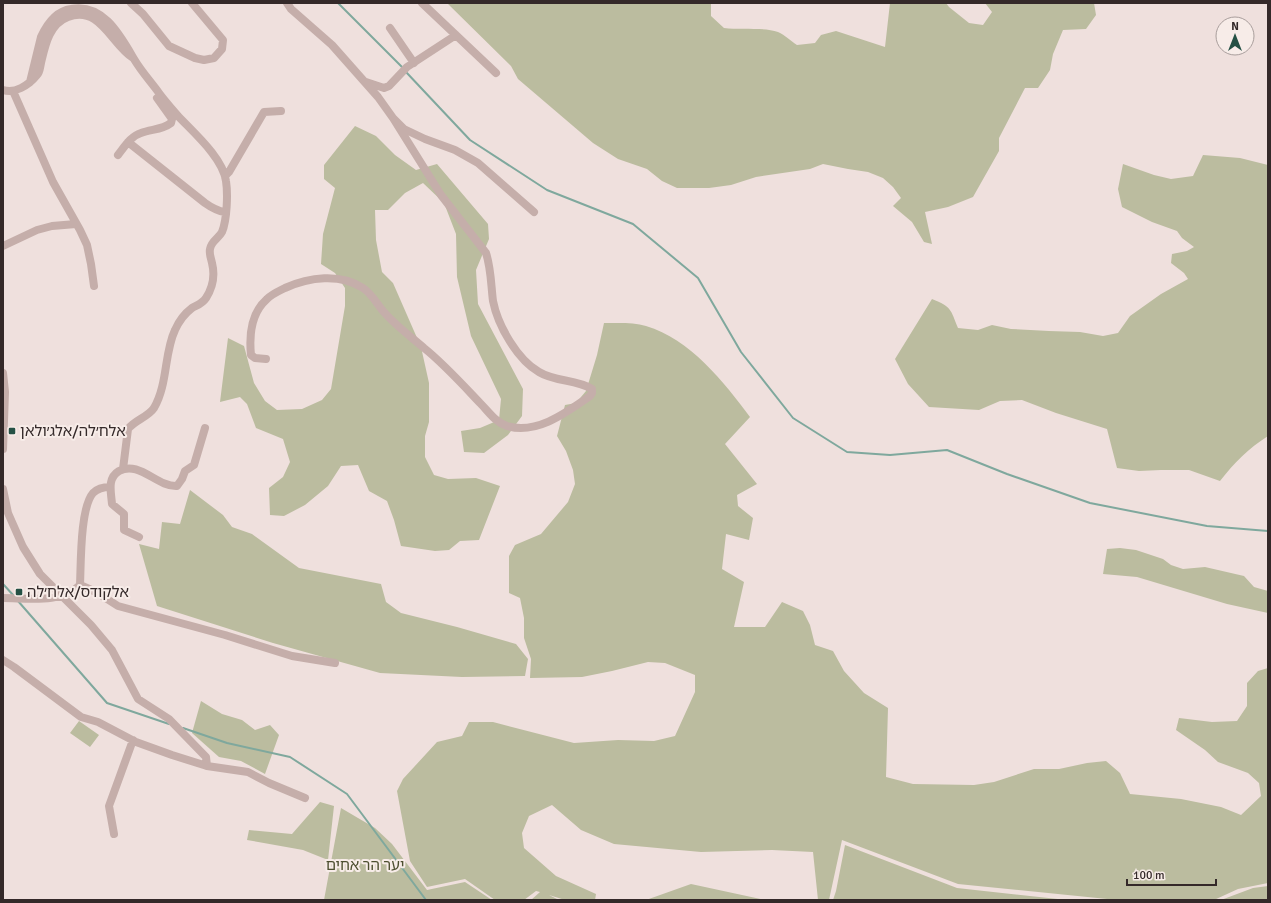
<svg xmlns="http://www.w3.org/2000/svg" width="1271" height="903" viewBox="0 0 1271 903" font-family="Signika,'Noto Sans Hebrew',sans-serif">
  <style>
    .green { fill: #bbbc9f }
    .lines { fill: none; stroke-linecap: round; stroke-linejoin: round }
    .stream { stroke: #7fa89d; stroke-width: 2 }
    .minor { stroke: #c5aeaa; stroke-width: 8 }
    .poi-dot { fill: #245044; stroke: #f7ece8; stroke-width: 1.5 }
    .labels { text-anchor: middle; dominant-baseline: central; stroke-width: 4; stroke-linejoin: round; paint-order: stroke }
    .poi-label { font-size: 15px; fill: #342929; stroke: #f7ece8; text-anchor: start }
    .park-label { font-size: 15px; fill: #4d4f30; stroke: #f7ece8 }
  </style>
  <rect width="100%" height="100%" fill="#efe0dd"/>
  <!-- green -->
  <path class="green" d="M 447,3 L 711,3 L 711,16 L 724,28 C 740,30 764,27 778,32 C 785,35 791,41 797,45 L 815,43 L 821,35 L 836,31 L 885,47 L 890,3 L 946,3 L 949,7 L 969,23 L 983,25 L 992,12 L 985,3 L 1094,3 L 1096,15 L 1086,29 L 1063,30 L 1053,54 L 1050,70 L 1038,88 L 1025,88 L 999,138 L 999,151 L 973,197 L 948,207 L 925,212 L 932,244 L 924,242 L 912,222 L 893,206 L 901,198 L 893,187 L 883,178 L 868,172 L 848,169 L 823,164 L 810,169 L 756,177 L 731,185 L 709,188 L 677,188 L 662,181 L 647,169 L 618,159 L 593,143 L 518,79 L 511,66 Z
    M 355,126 L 376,136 L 395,155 L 416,170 L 437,164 L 488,224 L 489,239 L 476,270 L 478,304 L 523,389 L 522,416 L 508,435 L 484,453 L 464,452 L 461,431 L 480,428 L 499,420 L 501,399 L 471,336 L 457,277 L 456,234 L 444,203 L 423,183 L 405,193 L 388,210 L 375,210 L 376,240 L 382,272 L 393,283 L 421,347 L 429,383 L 429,422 L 425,436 L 425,457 L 434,475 L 448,479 L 476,478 L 500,486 L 479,540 L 460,541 L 449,550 L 435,551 L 401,546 L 394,520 L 387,501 L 369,491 L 358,465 L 341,466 L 328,486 L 305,505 L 284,516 L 270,515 L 269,488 L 283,477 L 290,462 L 283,439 L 256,428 L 247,404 L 240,397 L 220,402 L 228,338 L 244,346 L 254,383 L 265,401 L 277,410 L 302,409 L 322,400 L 331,389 L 345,306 L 345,288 L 335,273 L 321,264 L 323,234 L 335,188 L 324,179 L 324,165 Z
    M 1203,155 L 1240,158 L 1268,165 L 1268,436 C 1249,448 1234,463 1220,481 L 1189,470 L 1161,470 L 1139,471 L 1117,468 L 1107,429 L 1056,413 L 1022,400 L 1000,401 L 979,410 L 929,407 L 908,384 L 895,359 L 932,299 C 952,307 950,309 958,328 L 978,330 L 992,325 L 1011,329 L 1049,331 L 1080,332 L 1103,336 L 1118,333 L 1130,316 L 1161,294 L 1188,279 L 1184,273 L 1171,263 L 1172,254 L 1187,251 L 1194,247 L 1182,238 L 1177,231 L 1152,222 L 1122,207 L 1118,189 L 1123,164 L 1154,175 L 1171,179 L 1193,176 Z
    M 604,323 C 617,323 634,322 646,326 C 690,339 724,382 750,417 L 725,444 L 757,484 L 737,495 L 738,506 L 753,518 L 749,540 L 726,534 L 722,569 L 744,582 L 734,627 L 765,627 L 782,602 L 803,611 L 810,625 L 815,645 L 833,651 L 844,671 L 864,693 L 888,708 L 886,777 L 913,784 L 974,785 L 994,782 L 1034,769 L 1059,769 L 1087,763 L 1106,761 L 1120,773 L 1130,794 L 1181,799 L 1221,807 L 1241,815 L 1261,796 L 1259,783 L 1248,773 L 1218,762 L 1205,750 L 1176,730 L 1179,718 L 1212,722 L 1237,721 L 1247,706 L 1247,683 L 1258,671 L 1268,668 L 1268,883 L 1238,889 L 1214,900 L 1117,900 L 958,884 L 842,840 L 829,900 L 818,900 L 813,852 L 772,850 L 701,852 L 614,844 L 581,830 L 552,805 L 529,816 L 522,833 L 524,848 L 556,876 L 596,894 L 595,900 L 565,900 L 549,895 L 559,900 L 531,900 L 540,892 L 536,891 L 524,900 L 495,900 L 465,879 L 427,887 L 410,861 L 397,791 L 403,779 L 437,742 L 462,736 L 469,722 L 493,722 L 574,743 L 618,740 L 654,741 L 675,736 L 695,692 L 695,675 L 665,663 L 648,662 L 612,671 L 582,677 L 530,678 L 531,659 L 524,638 L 524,618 L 520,598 L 509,593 L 509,556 L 515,545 L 541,534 L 568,502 L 575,484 L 573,470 L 566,451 L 557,436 L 565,405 L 576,403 L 586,391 L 597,355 Z
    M 190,490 L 223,515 L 232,527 L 252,534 L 299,568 L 381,584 L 386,602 L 401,613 L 457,627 L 516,644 L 528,659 L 525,676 L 462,677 L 380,673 L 273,643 L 157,606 L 139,544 L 159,549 L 162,522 L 180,524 Z
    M 1120,548 L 1136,550 L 1163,559 L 1171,565 L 1183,569 L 1205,567 L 1244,576 L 1254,587 L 1268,591 L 1268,613 L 1227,604 L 1137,577 L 1103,574 L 1107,549 Z
    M 201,701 L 222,714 L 242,720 L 255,730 L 270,725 L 279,735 L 265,774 L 241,761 L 219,757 L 192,733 Z
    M 79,721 L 99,735 L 90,747 L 70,733 Z
    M 320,802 L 334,806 L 328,860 L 303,850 L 247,840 L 249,830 L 292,834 Z
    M 341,808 L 375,828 L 392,844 L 427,890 L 465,882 L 492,900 L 324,900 Z
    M 845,845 L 957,888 L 1067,900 L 833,900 L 836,891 Z
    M 691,884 L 765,900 L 646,900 Z
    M 1268,886 L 1268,900 L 1221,900 L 1253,888 Z"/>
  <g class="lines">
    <!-- stream -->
    <path class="stream" d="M 338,3 L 403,68
      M 406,72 L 470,140 L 547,190 L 633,224 L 698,278 L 741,352 L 793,418 L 847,452 L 890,455 L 947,450 L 1007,474 L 1090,503 L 1207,526 L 1268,531
      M 3,584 L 14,596
      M 18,601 L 107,703 L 169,724
      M 183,728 L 227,743 L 290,757 L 347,794 L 426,900"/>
    <!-- minor -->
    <path class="minor" d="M 131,3 L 143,14 L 169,46 L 195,58 L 204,60 L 214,58 L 222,49 L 223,40 L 192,3
      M 287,3 L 291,9 L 332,45 L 378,97 L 393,118 L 404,129 L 425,139 L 455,150 L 478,163 L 534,212
      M 422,3 L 496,73
      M 390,28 L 414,63
      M 30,82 L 41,37 C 47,24 56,11 71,9 C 103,3 120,35 134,59 C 141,71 151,82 159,93 C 165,101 172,109 178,116 C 194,133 223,158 226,181 C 228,194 227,220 222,232 C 219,238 211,241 210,249 C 209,254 211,258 212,263 C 215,275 213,287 206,298 C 202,304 197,305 192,308 C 184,314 179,321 175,330 C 164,353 168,384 154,408 C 148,417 135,420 128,429 L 123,469
      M 366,82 L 384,88 L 389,86 L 407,67 L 456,35
      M 3,90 C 9,92 15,91 21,88 C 27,85 33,80 37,75 C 40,72 40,67 41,63 C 45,46 49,24 68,17 C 100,5 111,44 133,58
      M 13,91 L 53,182 L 80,230 L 87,245 L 91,264 L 94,286
      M 128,142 L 205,203 C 212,208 217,211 225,212
      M 118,155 C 125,146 131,136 141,133 C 151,129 162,130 171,123 L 172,119 L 157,98
      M 225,176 L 229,172 L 264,112 L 281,111
      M 3,246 L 37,230 L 52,226 L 76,224
      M 266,359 L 255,358 L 251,355 C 249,335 251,313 267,299 C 272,294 279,291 285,288 C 309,277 340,273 363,288 C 372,294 377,304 383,311 C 395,325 410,336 424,348 C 444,364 462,384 480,403 C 489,412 495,422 507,426 C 537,435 567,412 590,396 L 592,393 L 592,389 C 576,379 555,382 539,372 C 517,359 498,326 493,301 C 491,285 491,268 486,253 L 441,195 L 393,118
      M 3,373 L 5,392 L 3,449
      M 3,489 L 8,513 L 23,547 L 40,574 L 91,625 L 112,650 L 138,699 L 169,719 L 206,757 L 207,766
      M 139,537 L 124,530 L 124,514 L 112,504 C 111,492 107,478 119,471 C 139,460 157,487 177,486 L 182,479 L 185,471 L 194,465 L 205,428
      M 80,585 L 96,592 L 118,606 L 225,635 L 292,656 L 335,663
      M 3,598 C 27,598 62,604 80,585 C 81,564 80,508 93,493 C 98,488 103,487 110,487
      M 3,660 L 14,667 L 81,717 L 98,722 L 136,742 L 172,755 L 207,766 L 248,772 L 269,783 L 305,798
      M 114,834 L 109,806 L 133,740"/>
  </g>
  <!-- markers -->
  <g class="poi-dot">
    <rect x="8" y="427" width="8" height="8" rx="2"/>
    <rect x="15" y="588" width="8" height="8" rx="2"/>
  </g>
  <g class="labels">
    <!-- poi labels -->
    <g class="poi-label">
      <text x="20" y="431">אלח׳לה/אלג׳ולאן</text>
      <text x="27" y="592">אלקודס/אלח׳לה</text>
    </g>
    <!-- park labels -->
    <g class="park-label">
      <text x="365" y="865">יער הר אחים</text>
    </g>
  </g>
  <!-- border -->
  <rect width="1271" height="903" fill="none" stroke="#342929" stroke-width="8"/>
  <!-- north arrow -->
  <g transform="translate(1235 36)"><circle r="19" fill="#f7ece8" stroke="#a99e9c"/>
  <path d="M0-3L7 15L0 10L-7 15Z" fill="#245044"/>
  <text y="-6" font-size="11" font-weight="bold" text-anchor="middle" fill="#342929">N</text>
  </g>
  <!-- scale -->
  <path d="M1127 879v6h89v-6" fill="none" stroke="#342929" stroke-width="2"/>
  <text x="1133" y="879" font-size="12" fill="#342929" stroke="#f7ece8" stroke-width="3" paint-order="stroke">100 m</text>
</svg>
